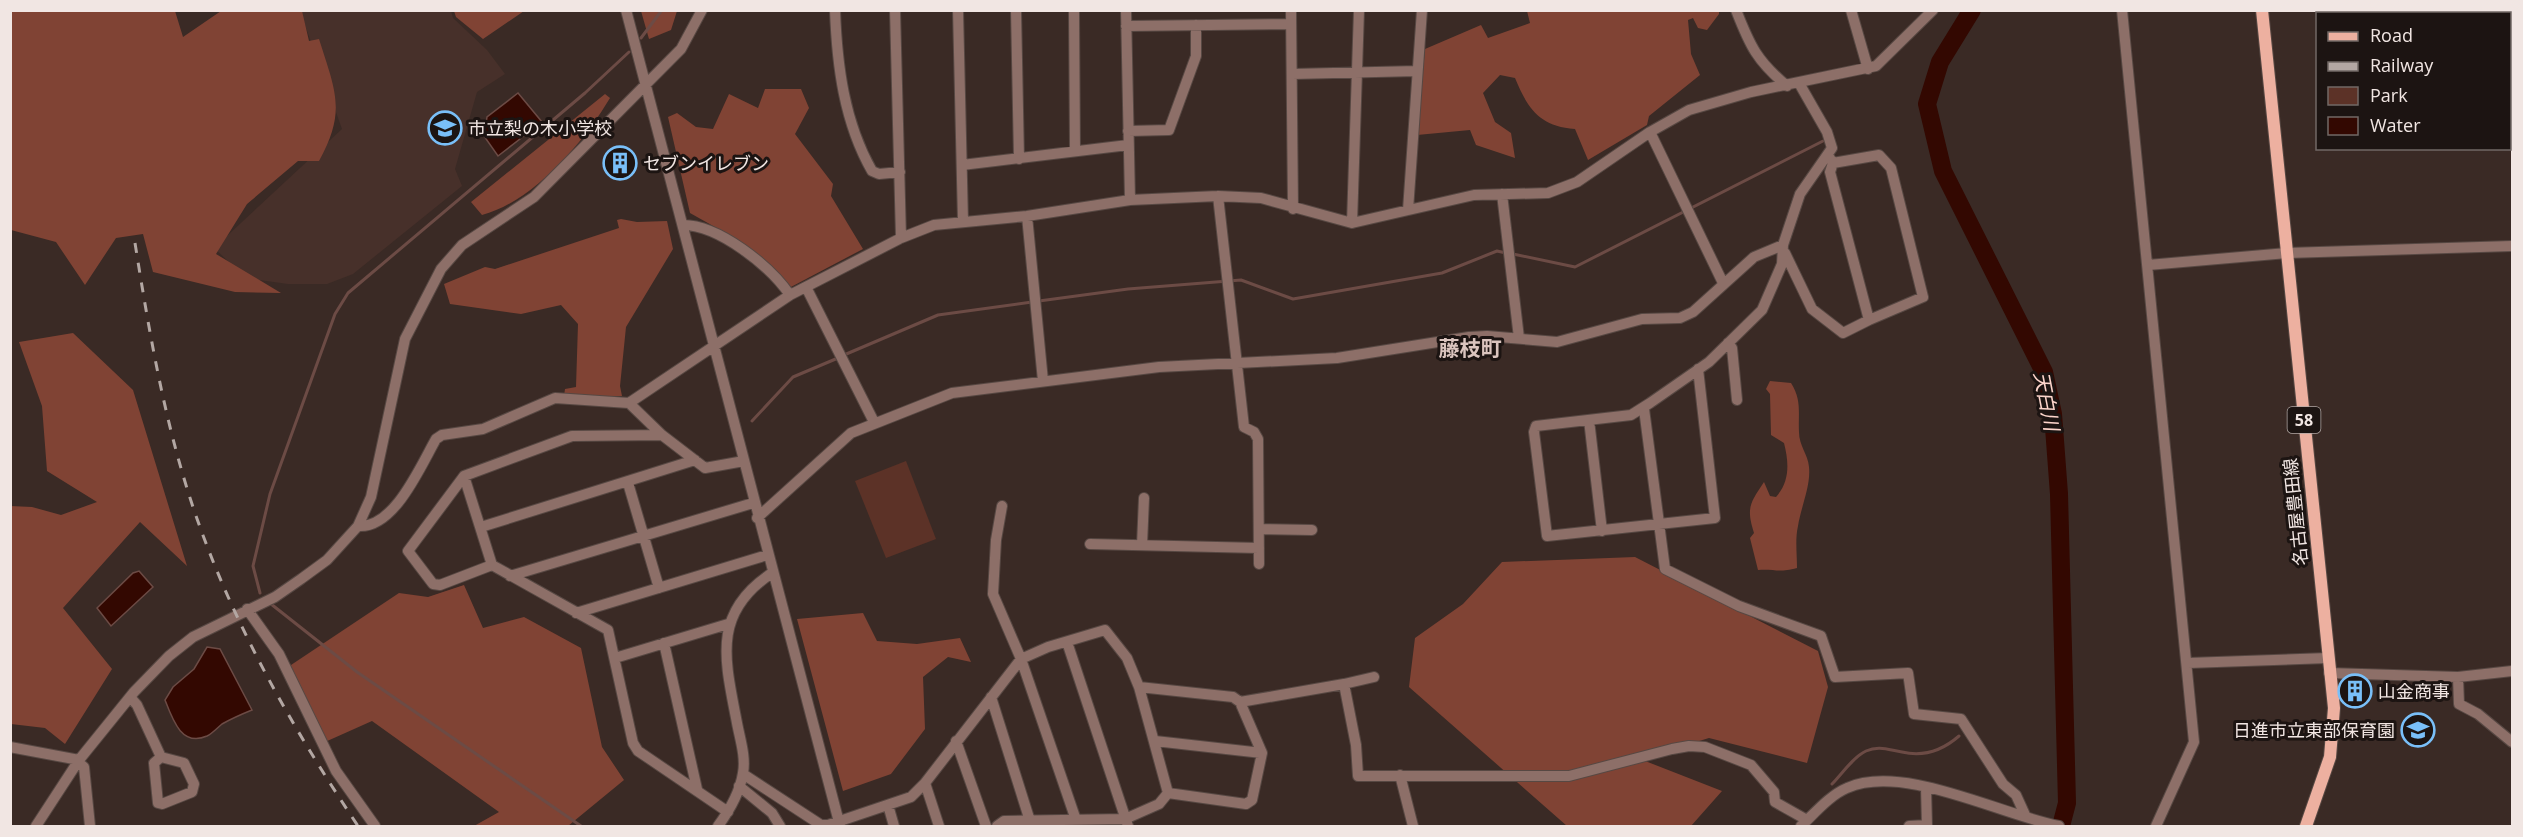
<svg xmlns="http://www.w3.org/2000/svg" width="2523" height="837" viewBox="0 0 2523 837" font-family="'Open Sans','Noto Sans JP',sans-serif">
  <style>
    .built { fill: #47302a }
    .green { fill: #5c3227 }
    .forest { fill: #804334 }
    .water { fill: #330801; stroke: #6c4b45; stroke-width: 1.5 }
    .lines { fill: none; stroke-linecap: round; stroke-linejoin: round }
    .stream { stroke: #6c4b45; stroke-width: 3 }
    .river { stroke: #330801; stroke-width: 18 }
    .minor-casing { stroke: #574843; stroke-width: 12 }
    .major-casing { stroke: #574843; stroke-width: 14 }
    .minor { stroke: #8d6f68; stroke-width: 10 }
    .major { stroke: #edb0a0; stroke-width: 12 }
    .rail { stroke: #b3a7a3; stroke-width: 3; stroke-dasharray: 10 10; stroke-linecap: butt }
    .labels { text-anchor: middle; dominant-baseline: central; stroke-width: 6; stroke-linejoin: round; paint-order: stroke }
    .shield { fill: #1c1412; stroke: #b1a7a4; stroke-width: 1.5 }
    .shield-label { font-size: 16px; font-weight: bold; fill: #f1e6e3 }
    .poi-label { font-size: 18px; fill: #f1e6e3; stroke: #1c1412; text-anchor: start }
    .street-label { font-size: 18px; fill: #f1e6e3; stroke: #1c1412 }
    .water-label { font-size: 20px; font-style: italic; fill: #fdd5cb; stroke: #1c1412 }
    .quarter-label { font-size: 21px; font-weight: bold; fill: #dac4be; stroke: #1c1412 }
  </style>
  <rect width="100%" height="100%" fill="#3a2a25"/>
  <!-- built -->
  <path class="built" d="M 300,11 L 451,11 L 453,18 L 487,50 L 505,74 L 477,92 L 455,169 L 462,186 L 353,274 L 327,284 L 288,284 L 246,278 L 214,248 L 342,129 Z"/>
  <!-- green -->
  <path class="green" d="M 906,461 L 936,539 L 886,558 L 855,481 Z"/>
  <!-- forest -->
  <path class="forest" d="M 10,11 L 175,11 L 183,37 L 221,11 L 302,11 L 309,41 L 319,39 C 335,90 347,111 319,161 L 298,161 L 247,204 L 216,254 L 281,293 L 235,292 L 153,272 L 143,234 L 116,238 L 85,285 L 56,242 L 11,230 Z
    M 454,11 L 524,10 L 524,11 L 483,39 L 456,17 Z
    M 641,11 L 641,10 L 677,11 L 671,30 L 649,39 Z
    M 1527,11 L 1719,11 L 1719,14 L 1707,30 L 1698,28 L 1693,18 L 1688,20 L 1691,54 L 1700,75 L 1649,116 L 1647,125 L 1588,160 L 1575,129 C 1539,126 1528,109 1515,78 L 1500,75 L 1483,93 L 1495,122 L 1511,133 L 1515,158 L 1476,145 L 1470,130 L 1417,135 L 1425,49 L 1481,25 L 1488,38 L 1530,23 Z
    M 765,89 L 801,89 L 809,108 L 795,134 L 833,184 L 831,196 L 863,249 L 789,288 C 767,252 726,234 690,213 L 668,117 L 677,113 L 696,127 L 713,129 L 729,94 L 758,108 Z
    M 605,94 L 610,98 C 583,143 534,201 482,215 L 471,202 Z
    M 621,219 L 637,222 L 667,221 L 673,249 L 626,327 L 620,386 L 622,396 L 564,396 L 565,389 L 576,387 L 578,324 L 561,305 L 521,314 L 450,304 L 444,284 L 485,267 L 495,269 L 619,228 L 617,220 Z
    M 73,333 L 133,390 L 187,566 L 140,522 L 63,608 L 112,669 L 65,744 L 45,728 L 11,724 L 10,506 L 32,507 L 61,515 L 97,502 L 47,471 L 42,406 L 19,342 Z
    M 1770,381 L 1791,383 C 1802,400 1798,414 1799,432 C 1799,446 1808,454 1809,467 C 1811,485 1801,507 1798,526 C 1795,539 1797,554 1797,568 C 1778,573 1776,569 1758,570 L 1750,538 L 1754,533 C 1746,508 1750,503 1764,482 L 1770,496 L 1776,497 C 1790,481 1789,463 1784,443 L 1771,435 L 1770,394 L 1766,389 Z
    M 1635,557 L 1818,651 L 1828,687 L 1807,763 L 1709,738 L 1640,759 L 1722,791 L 1691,826 L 1567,826 L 1409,687 L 1415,638 L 1463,604 L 1502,562 Z
    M 464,585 L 483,628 L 524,617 L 581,648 L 602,747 L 624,780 L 568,826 L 474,826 L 499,812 L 372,721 L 325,742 L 288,667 L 399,593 L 428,597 Z
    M 863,613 L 877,641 L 917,644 L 960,638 L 971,662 L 948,657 L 923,677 L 925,729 L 891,774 L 843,791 L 797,619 Z"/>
  <!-- water -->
  <path class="water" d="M 518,93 L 542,122 L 498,156 L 484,136 L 487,117 Z
    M 139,571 L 153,587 L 111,626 L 97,608 L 133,573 Z
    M 207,647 L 220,649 L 252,710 C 242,714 231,719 222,724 C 217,728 213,733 207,736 C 182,747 173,721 165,700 L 173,687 L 194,669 Z"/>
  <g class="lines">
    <!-- stream -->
    <path class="stream" d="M 641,38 L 662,10
      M 1513,254 L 1575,267 L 1823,141
      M 1039,301 L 1128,289 L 1241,280 L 1293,299 L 1442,273 L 1497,251 L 1506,253
      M 844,355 L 938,315 L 1032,302
      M 752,421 L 793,377 L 838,358
      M 260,593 L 253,566 L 270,494 L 335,314 L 348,293 L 585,93 L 629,52
      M 271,604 L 357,672 L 581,826
      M 1832,784 C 1842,774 1853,757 1866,751 C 1879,745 1889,750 1902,752 C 1923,757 1943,750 1959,736"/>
    <!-- river -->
    <path class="river" d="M 1972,10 L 1940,62 L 1927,104 L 1943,171 L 2044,372 L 2053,414 L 2059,494 L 2067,803 L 2061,826"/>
    <!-- minor casing -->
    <g class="minor-casing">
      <path id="minor" d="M 626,10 L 840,826
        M 835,10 C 837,65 844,122 872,171 L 879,174 L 900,172
        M 895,10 L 901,238
        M 958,10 L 963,222
        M 1016,10 L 1019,159
        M 1074,10 L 1075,151
        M 1126,10 L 1130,200
        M 1291,10 L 1293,209
        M 1736,10 C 1750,46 1757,61 1787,86
        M 1851,10 L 1868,69
        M 2122,10 L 2194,742 L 2156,826
        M 1126,26 L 1291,24
        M 1292,74 L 1417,71
        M 1128,131 L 1169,130 L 1196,56 L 1196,25
        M 1650,132 L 1723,283
        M 1833,163 L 1879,155 L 1891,168 L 1923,297 L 1869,320
        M 962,165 L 1128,145
        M 1502,194 L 1519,338
        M 1218,196 L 1244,427 L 1254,432 L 1258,439 L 1259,564
        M 1408,210 L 1422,10
        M 1027,216 L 1043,381
        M 1352,223 L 1359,10
        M 683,225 C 719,225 770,266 790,295
        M 1785,253 L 1812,309 L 1843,333 L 1869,320 L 1830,172 L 1833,163 L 1829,157
        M 2148,265 L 2287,253 L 2512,246
        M 806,287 L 874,422
        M 1728,343 L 1732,348 L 1737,400
        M 1698,369 L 1715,518 L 1547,536 L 1534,432 L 1536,426 L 1631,415 L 1650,403 L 1709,362 L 1762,310 L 1782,264 L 1783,245 L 1800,194 L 1832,148 L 1827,132 L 1799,83
        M 629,403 L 662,435 L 705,468 L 744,461
        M 1644,409 L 1665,569 L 1739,606 L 1821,636 L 1835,677 L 1908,673 L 1914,714 L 1961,719 L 2003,784 L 2016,795 L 2026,817
        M 1589,420 L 1602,531
        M 464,476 L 492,565 L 608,630 L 633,743 L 638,751 L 728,812
        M 628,483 L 659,588
        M 1002,506 L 996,540 L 993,594 L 1021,659 L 1076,820
        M 757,518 L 851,433 L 952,393 L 1159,367 L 1337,358 L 1469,337 L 1487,336 L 1557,342 L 1642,319 L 1680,318 L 1693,312 L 1754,257 L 1783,245
        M 358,526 C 394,529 420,467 436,439 L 442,435 L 483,429 L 555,398 L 629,403 L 790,295 L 901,238 L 934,225 L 1027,216 L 1130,200 L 1218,196 L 1261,198 L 1352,223 L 1474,195 L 1548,193 L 1577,182 L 1650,132 L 1689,110 L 1751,92 L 1876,66 L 1933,10
        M 481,527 L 695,460
        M 1259,529 L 1312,530
        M 1090,544 L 1259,548
        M 1142,545 L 1144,498
        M 492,565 L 440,585 L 433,584 L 408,551 L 464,476 L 572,436 L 662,435
        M 510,576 L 753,503
        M 247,609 L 279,654 L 336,771 L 375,826
        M 576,613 L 767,555
        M 1067,642 L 1128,826
        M 664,643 L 697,789
        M 615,658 L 728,624
        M 2188,663 L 2328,658
        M 2329,673 L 2458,677 L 2512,671
        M 2458,677 L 2459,704 L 2478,714 L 2512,742
        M 1344,684 L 1374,677
        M 130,697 L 137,705 L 161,757 L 184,763 L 194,784 L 192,792 L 162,804 L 158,803 L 154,763 L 161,757
        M 991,697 L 1030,821
        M 1240,702 L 1344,684 L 1356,745 L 1358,776 L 1569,776 L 1672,749 L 1689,746 L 1705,747 L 1751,765 L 1774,792 L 1775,802 L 1807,820
        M 956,741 L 986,826
        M 1155,741 L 1262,753
        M 10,747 L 79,760
        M 78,762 L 84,767 L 90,826
        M 743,774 L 821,825 L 828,825 L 911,797 L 925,783 L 1021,659 L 1048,647 L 1105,630 L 1127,658 L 1139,687 L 1168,793
        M 1400,775 L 1413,826
        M 925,783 L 939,826
        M 739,786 L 772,813 L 780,826
        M 1926,787 L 1927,826
        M 888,805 L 894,826
        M 36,826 L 79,760 L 134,692 L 169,656 L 193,637 L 275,597 L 301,579 L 327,560 L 358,526 L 371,497 L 405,339 L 441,269 L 462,245 L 534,197 L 681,49 L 702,10
        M 718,826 C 729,811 740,792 743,773 C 746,757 740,739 737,723 C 725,660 711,613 772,573
        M 997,826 L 1004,821 L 1125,819 L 1159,804 L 1168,793 L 1246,804 L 1252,800 L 1262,753 L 1240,702 L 1233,697 L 1139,687
        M 1801,826 C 1814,814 1830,795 1847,788 C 1903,763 2001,815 2059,826
        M 1909,826 L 1927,825"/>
    </g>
    <!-- major casing -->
    <g class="major-casing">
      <path id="major" d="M 2262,10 L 2334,708 L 2330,757 L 2306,826"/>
    </g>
    <!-- minor -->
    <use href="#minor" class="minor"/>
    <!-- major -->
    <use href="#major" class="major"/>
    <!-- rail -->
    <path class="rail" d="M 135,243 C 149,331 164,419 192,504 C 230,619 291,726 358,826"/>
  </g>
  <!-- icons -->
  <defs>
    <g id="school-ring" transform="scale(1.725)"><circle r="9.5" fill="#1c1412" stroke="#79bff8" stroke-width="1.5"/><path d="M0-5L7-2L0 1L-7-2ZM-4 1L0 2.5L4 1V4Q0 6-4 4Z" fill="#79bff8"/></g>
    <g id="building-ring" transform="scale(1.725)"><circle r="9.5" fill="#1c1412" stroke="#79bff8" stroke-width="1.5"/><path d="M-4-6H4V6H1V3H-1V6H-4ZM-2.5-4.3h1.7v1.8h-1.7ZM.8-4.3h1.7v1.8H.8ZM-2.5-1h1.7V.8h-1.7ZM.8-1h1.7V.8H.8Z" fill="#79bff8"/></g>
  </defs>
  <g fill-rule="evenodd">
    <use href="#school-ring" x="445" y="128"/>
    <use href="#building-ring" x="620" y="163"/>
    <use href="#building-ring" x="2355" y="691"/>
    <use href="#school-ring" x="2418" y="730"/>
  </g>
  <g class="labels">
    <!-- shield labels -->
    <rect class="shield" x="2287.5" y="407" width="33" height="26" rx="4.5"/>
    <g class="shield-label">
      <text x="2304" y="420">58</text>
    </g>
    <!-- poi labels -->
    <g class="poi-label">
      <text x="468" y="128">市立梨の木小学校</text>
      <text x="643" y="163">セブンイレブン</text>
      <text x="2378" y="691">山金商事</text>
      <text x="2395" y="730" text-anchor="end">日進市立東部保育園</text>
    </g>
    <!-- street labels -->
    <g class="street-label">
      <text transform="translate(2295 512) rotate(-96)">名古屋豊田線</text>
    </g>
    <!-- water labels -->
    <g class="water-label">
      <text transform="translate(2047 401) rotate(79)">天白川</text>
    </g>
    <!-- quarter labels -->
    <g class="quarter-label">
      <text x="1470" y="348">藤枝町</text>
    </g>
  </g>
  <!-- border -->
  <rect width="2523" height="837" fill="none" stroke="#f1e6e3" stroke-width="24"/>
  <!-- legend -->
  <rect x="2316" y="12" width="195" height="138" fill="#1c1412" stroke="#716866" stroke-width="1.5"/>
  <rect x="2328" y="32" width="30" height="9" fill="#edb0a0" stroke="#716866" stroke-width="1.5"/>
  <text x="2370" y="42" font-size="18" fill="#f1e6e3">Road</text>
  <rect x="2328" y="62" width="30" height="9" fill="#b3a7a3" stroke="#716866" stroke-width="1.5"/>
  <text x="2370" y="72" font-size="18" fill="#f1e6e3">Railway</text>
  <rect x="2328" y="87" width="30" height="18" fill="#5c3227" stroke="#716866" stroke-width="1.5"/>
  <text x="2370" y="102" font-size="18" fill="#f1e6e3">Park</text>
  <rect x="2328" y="117" width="30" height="18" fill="#330801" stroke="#716866" stroke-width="1.5"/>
  <text x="2370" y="132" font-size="18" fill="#f1e6e3">Water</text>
</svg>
